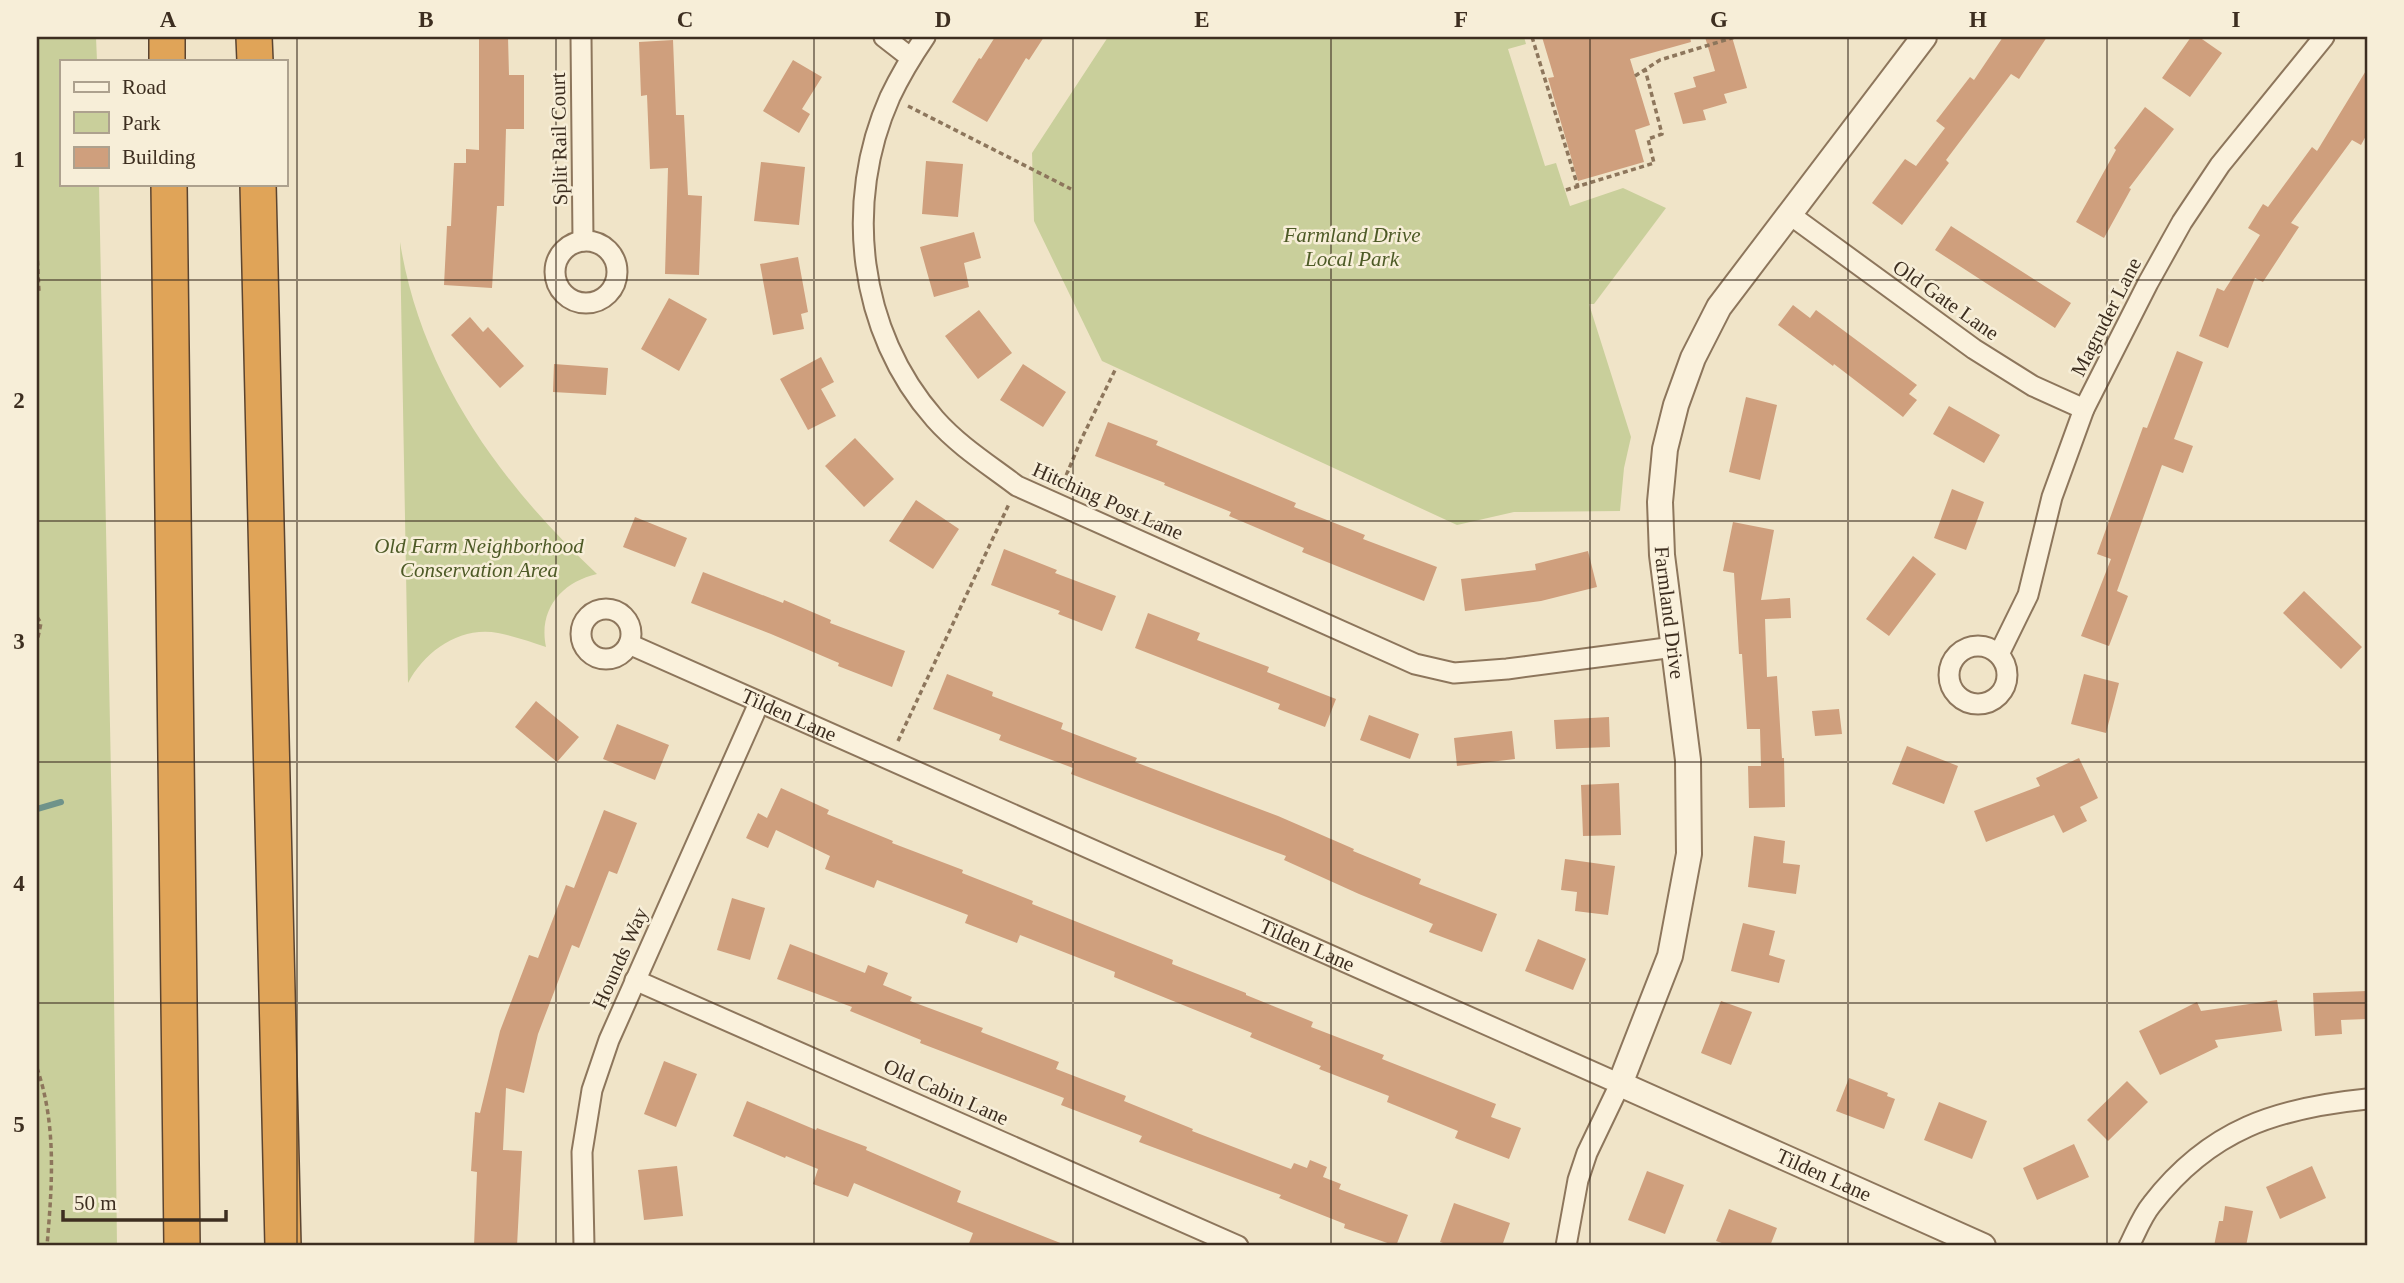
<svg xmlns="http://www.w3.org/2000/svg" width="2404" height="1283" viewBox="0 0 2404 1283" font-family="Georgia,serif">
  <style>
    .green { fill: #c9cf9b }
    .lines { fill: none; stroke-linecap: round; stroke-linejoin: round }
    .stream { stroke: #6f938a; stroke-width: 6 }
    .building { fill: #cf9f7d }
    .minor-casing { stroke: #8d765c; stroke-width: 23 }
    .tertiary-casing { stroke: #8d765c; stroke-width: 28 }
    .motorway-casing { stroke: #5b4430; stroke-width: 38 }
    .path { stroke: #8d765c; stroke-width: 3.5; stroke-dasharray: 5 3.5; stroke-linecap: butt }
    .minor { stroke: #faf1dc; stroke-width: 19 }
    .tertiary { stroke: #faf1dc; stroke-width: 24 }
    .motorway { stroke: #e0a458; stroke-width: 35 }
    .grid { fill: none; stroke: #3d2e20; stroke-width: 2; stroke-opacity: 0.55 }
    .labels { text-anchor: middle; dominant-baseline: central; stroke-width: 5; stroke-linejoin: round; paint-order: stroke }
    .street-label { font-size: 21px; fill: #3d2e20; stroke: #f7eed8 }
    .park-label { font-size: 21px; font-style: italic; fill: #4d5a26; stroke: #f7eed8 }
    .neatline { fill: none; stroke: #3d2e20; stroke-width: 2.5 }
    .grid-label { font-size: 23px; text-anchor: middle; font-weight: bold; fill: #3d2e20 }
  </style>
  <rect width="100%" height="100%" fill="#f0e4c8"/>
  <!-- green -->
  <path class="green" d="M 37,37 L 96,37 L 97,61 L 61,61 L 61,184 L 99,184 L 112,824 L 117,1246 L 37,1246 Z
    M 1108,37 L 1524,37 L 1526,44 L 1508,49 L 1545,166 L 1556,163 L 1570,206 L 1623,188 L 1666,208 L 1594,304 L 1589,304 L 1631,437 L 1624,468 L 1620,511 L 1514,512 L 1457,525 L 1102,361 L 1034,221 L 1032,153 Z
    M 400,242 C 421,375 501,484 597,574 C 562,582 538,609 546,647 C 531,642 514,636 498,633 C 460,626 425,651 408,683 Z"/>
  <g class="lines">
    <!-- stream -->
    <path class="stream" d="M 37,809 L 61,802"/>
  </g>
  <!-- building -->
  <path class="building" d="M 479,37 L 508,37 L 509,75 L 524,75 L 524,129 L 506,129 L 504,206 L 497,206 L 492,288 L 444,285 L 447,226 L 451,226 L 454,163 L 466,163 L 466,149 L 479,150 Z
    M 995,37 L 1044,37 L 1029,60 L 1026,58 L 987,122 L 952,102 L 979,58 L 981,59 Z
    M 1542,37 L 1690,37 L 1691,42 L 1630,59 L 1650,125 L 1635,130 L 1644,162 L 1578,181 L 1548,78 L 1554,77 Z
    M 1705,37 L 1732,37 L 1747,88 L 1724,94 L 1727,103 L 1703,110 L 1706,120 L 1683,124 L 1674,93 L 1696,87 L 1693,77 L 1715,71 Z
    M 2003,37 L 2047,37 L 2019,79 L 2011,74 L 1946,160 L 1949,163 L 1902,225 L 1872,203 L 1905,159 L 1916,166 L 1945,128 L 1936,121 L 1970,77 L 1974,80 Z
    M 2191,37 L 2199,37 L 2222,53 L 2190,97 L 2162,78 Z
    M 673,40 L 676,115 L 684,115 L 688,195 L 702,196 L 699,275 L 665,274 L 668,168 L 650,169 L 647,95 L 641,96 L 639,42 Z
    M 793,60 L 822,77 L 802,109 L 810,114 L 799,133 L 763,111 Z
    M 2367,69 L 2367,134 L 2361,145 L 2352,140 L 2291,223 L 2299,227 L 2263,282 L 2255,278 L 2228,348 L 2199,336 L 2217,288 L 2224,291 L 2260,235 L 2248,228 L 2263,204 L 2268,207 L 2312,147 L 2317,151 Z
    M 2145,107 L 2174,129 L 2129,188 L 2131,189 L 2104,238 L 2076,222 L 2116,150 L 2114,148 Z
    M 926,161 L 963,164 L 958,217 L 922,214 Z
    M 761,162 L 805,167 L 799,225 L 754,221 Z
    M 1951,226 L 2071,303 L 2055,328 L 1935,250 Z
    M 974,232 L 981,258 L 964,263 L 969,287 L 934,297 L 920,247 Z
    M 798,257 L 808,312 L 801,314 L 804,329 L 773,335 L 760,264 Z
    M 669,298 L 707,319 L 679,371 L 641,349 Z
    M 1793,305 L 1810,318 L 1816,310 L 1917,385 L 1909,394 L 1917,400 L 1903,417 L 1834,364 L 1833,366 L 1778,325 Z
    M 979,310 L 1012,353 L 978,379 L 945,336 Z
    M 470,317 L 483,332 L 488,327 L 524,366 L 500,388 L 451,335 Z
    M 2177,351 L 2203,362 L 2174,439 L 2193,446 L 2183,473 L 2162,465 L 2117,591 L 2128,596 L 2109,646 L 2081,636 L 2111,559 L 2097,554 L 2143,427 L 2147,428 Z
    M 821,357 L 834,382 L 821,389 L 836,416 L 808,430 L 780,379 Z
    M 554,364 L 608,368 L 606,395 L 553,392 Z
    M 1023,364 L 1066,392 L 1043,427 L 1000,400 Z
    M 1746,397 L 1777,405 L 1760,480 L 1729,472 Z
    M 1949,406 L 2000,435 L 1984,463 L 1933,434 Z
    M 1108,422 L 1158,441 L 1156,445 L 1296,503 L 1294,507 L 1365,535 L 1363,539 L 1437,567 L 1424,601 L 1302,552 L 1304,548 L 1229,516 L 1231,512 L 1164,485 L 1165,483 L 1095,456 Z
    M 855,438 L 894,479 L 864,507 L 825,466 Z
    M 1952,489 L 1984,502 L 1966,550 L 1934,538 Z
    M 916,500 L 959,529 L 933,569 L 889,541 Z
    M 635,517 L 687,538 L 675,567 L 623,547 Z
    M 1733,522 L 1774,530 L 1761,600 L 1790,598 L 1791,618 L 1765,619 L 1767,677 L 1777,676 L 1782,758 L 1784,758 L 1785,807 L 1749,808 L 1748,766 L 1761,766 L 1760,729 L 1747,729 L 1742,654 L 1739,654 L 1734,573 L 1723,571 Z
    M 1004,549 L 1057,570 L 1055,573 L 1116,596 L 1102,631 L 1058,614 L 1060,611 L 991,585 Z
    M 1588,551 L 1597,587 L 1541,601 L 1465,611 L 1461,579 L 1536,570 L 1535,564 Z
    M 1913,556 L 1936,574 L 1889,636 L 1866,619 Z
    M 703,572 L 783,603 L 784,600 L 831,620 L 830,623 L 905,651 L 892,687 L 838,666 L 839,663 L 771,634 L 691,603 Z
    M 2304,591 L 2362,647 L 2341,669 L 2283,613 Z
    M 1148,613 L 1200,633 L 1197,640 L 1269,667 L 1267,672 L 1336,699 L 1325,727 L 1278,709 L 1280,704 L 1135,648 Z
    M 947,674 L 993,692 L 992,696 L 1063,723 L 1061,729 L 1137,758 L 1135,762 L 1278,816 L 1354,849 L 1353,851 L 1421,879 L 1419,884 L 1497,914 L 1482,952 L 1429,932 L 1433,924 L 1359,894 L 1284,860 L 1286,856 L 1071,774 L 1073,768 L 999,740 L 1001,735 L 933,709 Z
    M 2084,674 L 2119,683 L 2106,733 L 2071,724 Z
    M 536,701 L 579,737 L 557,762 L 515,727 Z
    M 1839,709 L 1842,734 L 1815,736 L 1812,711 Z
    M 1369,715 L 1419,734 L 1410,759 L 1360,740 Z
    M 1609,717 L 1610,747 L 1556,749 L 1554,720 Z
    M 617,724 L 669,745 L 655,780 L 603,759 Z
    M 1512,731 L 1515,759 L 1457,766 L 1454,738 Z
    M 1907,746 L 1958,766 L 1944,804 L 1892,784 Z
    M 2079,758 L 2098,798 L 2080,807 L 2087,821 L 2063,833 L 2054,815 L 1986,842 L 1974,811 L 2040,786 L 2036,778 Z
    M 1619,783 L 1621,835 L 1583,836 L 1581,785 Z
    M 781,788 L 829,810 L 827,814 L 893,841 L 892,843 L 963,870 L 962,873 L 1033,901 L 1032,904 L 1173,960 L 1172,964 L 1246,993 L 1246,995 L 1313,1022 L 1311,1027 L 1384,1055 L 1382,1059 L 1496,1104 L 1491,1117 L 1521,1128 L 1509,1159 L 1455,1138 L 1458,1131 L 1387,1102 L 1389,1096 L 1319,1069 L 1321,1066 L 1250,1037 L 1252,1033 L 1114,977 L 1115,972 L 1020,935 L 1017,943 L 965,923 L 968,915 L 877,880 L 874,888 L 825,869 L 830,856 L 776,830 L 768,848 L 746,838 L 758,813 L 767,818 Z
    M 604,810 L 637,823 L 617,874 L 609,871 L 579,948 L 572,945 L 538,1034 L 524,1093 L 506,1088 L 503,1150 L 522,1151 L 517,1246 L 474,1246 L 477,1172 L 471,1171 L 475,1112 L 480,1113 L 500,1031 L 529,955 L 538,958 L 566,885 L 574,888 Z
    M 1754,836 L 1785,841 L 1783,863 L 1800,865 L 1796,894 L 1748,887 Z
    M 1565,859 L 1615,866 L 1608,915 L 1575,911 L 1577,892 L 1561,890 Z
    M 732,898 L 765,908 L 750,960 L 717,950 Z
    M 1743,923 L 1775,931 L 1769,955 L 1785,960 L 1779,983 L 1731,971 Z
    M 1538,939 L 1586,959 L 1573,990 L 1525,971 Z
    M 790,944 L 865,973 L 868,965 L 888,973 L 883,985 L 912,997 L 910,1001 L 983,1028 L 981,1032 L 1059,1062 L 1056,1069 L 1126,1096 L 1124,1101 L 1193,1129 L 1192,1131 L 1291,1169 L 1294,1163 L 1307,1168 L 1310,1160 L 1327,1167 L 1323,1177 L 1341,1184 L 1339,1189 L 1408,1215 L 1396,1246 L 1344,1228 L 1345,1224 L 1279,1198 L 1281,1195 L 1139,1142 L 1142,1136 L 1061,1105 L 1064,1098 L 920,1043 L 921,1040 L 850,1011 L 852,1007 L 777,979 Z
    M 2367,991 L 2367,1019 L 2341,1020 L 2342,1034 L 2315,1036 L 2313,993 Z
    M 2277,1000 L 2282,1031 L 2215,1040 L 2218,1047 L 2160,1075 L 2139,1031 L 2197,1002 L 2201,1011 Z
    M 1721,1001 L 1752,1012 L 1731,1065 L 1701,1053 Z
    M 664,1061 L 697,1074 L 676,1127 L 644,1114 Z
    M 1849,1078 L 1888,1093 L 1887,1096 L 1895,1099 L 1884,1129 L 1836,1111 Z
    M 2127,1081 L 2148,1102 L 2108,1141 L 2087,1120 Z
    M 747,1101 L 816,1130 L 817,1128 L 867,1147 L 866,1150 L 961,1191 L 957,1202 L 1068,1246 L 968,1246 L 973,1233 L 854,1183 L 848,1197 L 813,1184 L 818,1169 L 786,1156 L 785,1158 L 733,1136 Z
    M 1939,1102 L 1987,1121 L 1972,1159 L 1924,1140 Z
    M 2074,1144 L 2089,1177 L 2037,1200 L 2023,1168 Z
    M 677,1166 L 683,1216 L 644,1220 L 638,1170 Z
    M 2312,1166 L 2326,1198 L 2280,1219 L 2266,1187 Z
    M 1647,1171 L 1684,1185 L 1665,1234 L 1628,1220 Z
    M 1454,1203 L 1510,1223 L 1502,1246 L 1452,1246 L 1440,1242 Z
    M 2225,1206 L 2253,1211 L 2246,1246 L 2214,1246 L 2219,1221 L 2223,1221 Z
    M 1729,1209 L 1777,1228 L 1770,1246 L 1730,1246 L 1716,1241 Z"/>
  <g class="lines">
    <!-- minor casing -->
    <g class="minor-casing">
      <g id="minor">
        <path d="M 581,37 L 583,241"/>
        <path d="M 884,37 L 911,58"/>
        <path d="M 925,37 C 912,56 900,76 890,97 C 843,202 858,332 935,419 C 959,446 988,464 1017,486 L 1415,664 L 1454,673 L 1507,669 L 1674,647"/>
        <path d="M 1789,214 L 1974,349 L 2033,386 L 2084,409"/>
        <circle cx="586" cy="272" r="31"/>
        <circle cx="606" cy="634" r="25"/>
        <path id="s1" d="M 629,644 L 1620,1084 L 1587,1153 L 1578,1180 L 1566,1246"/>
        <circle cx="1978" cy="675" r="29"/>
        <path d="M 1999,654 L 2028,595 L 2052,497 L 2084,409 L 2148,283 L 2182,222 L 2220,165 L 2324,37"/>
        <path d="M 635,980 L 1238,1246"/>
        <path d="M 584,1246 L 582,1152 L 592,1090 L 609,1040 L 759,703"/>
        <path d="M 2129,1246 C 2136,1232 2142,1216 2152,1204 C 2210,1129 2277,1108 2367,1099"/>
      </g>
    </g>
    <!-- tertiary casing -->
    <g class="tertiary-casing">
      <g id="tertiary">
        <path id="s2" d="M 1924,37 L 1719,307 L 1693,358 L 1676,405 L 1665,449 L 1660,502 L 1662,555 L 1688,760 L 1689,854 L 1670,956 L 1620,1084 L 1983,1246"/>
      </g>
    </g>
    <!-- motorway casing -->
    <g class="motorway-casing">
      <path id="motorway" d="M 167,37 L 167,61
        M 254,37 L 255,61
        M 169,184 L 182,1246
        M 258,184 L 283,1246"/>
    </g>
    <!-- path -->
    <path class="path" d="M 1532,37 L 1578,187
      M 1635,76 L 1660,60 L 1735,37
      M 908,106 L 1071,189
      M 1566,190 L 1654,163 L 1648,139 L 1662,134 L 1645,69
      M 37,252 L 39,292 L 37,295
      M 1063,483 L 1081,440 L 1116,368
      M 37,617 L 41,623 L 37,642
      M 898,741 L 1009,504
      M 37,1068 C 57,1126 52,1186 47,1246"/>
    <!-- minor -->
    <use href="#minor" class="minor"/>
    <!-- tertiary -->
    <use href="#tertiary" class="tertiary"/>
    <!-- motorway -->
    <use href="#motorway" class="motorway"/>
  </g>
  <!-- grid -->
  <path class="grid" d="M 297,37 L 297,1246M 556,37 L 556,1246M 814,37 L 814,1246M 1073,37 L 1073,1246M 1331,37 L 1331,1246M 1590,37 L 1590,1246M 1848,37 L 1848,1246M 2107,37 L 2107,1246M 37,280 L 2367,280M 37,521 L 2367,521M 37,762 L 2367,762M 37,1003 L 2367,1003"/>
  <g class="labels">
    <!-- street labels -->
    <g class="street-label">
      <text transform="translate(559 139) rotate(-91)">Split Rail Court</text>
      <text transform="translate(1946 300) rotate(35)">Old Gate Lane</text>
      <text transform="translate(2106 317) rotate(-63)">Magruder Lane</text>
      <text transform="translate(1108 501) rotate(24)">Hitching Post Lane</text>
      <text stroke="none"><textPath href="#s2" startOffset="656">Farmland Drive</textPath></text>
      <text stroke="none"><textPath href="#s1" startOffset="175">Tilden Lane</textPath></text>
      <text stroke="none"><textPath href="#s1" startOffset="742">Tilden Lane</textPath></text>
      <text transform="translate(620 958) rotate(-66)">Hounds Way</text>
      <text transform="translate(946 1092) rotate(24)">Old Cabin Lane</text>
      <text stroke="none"><textPath href="#s2" startOffset="1363">Tilden Lane</textPath></text>
    </g>
    <!-- park labels -->
    <g class="park-label">
      <text x="1352" y="235">Farmland Drive<tspan x="1352" dy="24">Local Park</tspan></text>
      <text x="479" y="546">Old Farm Neighborhood<tspan x="479" dy="24">Conservation Area</tspan></text>
    </g>
  </g>
  <!-- border -->
  <rect width="2404" height="1283" fill="none" stroke="#f7eed8" stroke-width="77"/>
  <!-- legend -->
  <rect x="60" y="60" width="228" height="126" fill="#f7eed8" stroke="#ada18e" stroke-width="2"/>
  <rect x="74" y="82" width="35" height="10" fill="#faf1dc" stroke="#ada18e" stroke-width="2"/>
  <text x="122" y="94" font-size="21" fill="#3d2e20">Road</text>
  <rect x="74" y="112" width="35" height="21" fill="#c9cf9b" stroke="#ada18e" stroke-width="2"/>
  <text x="122" y="130" font-size="21" fill="#3d2e20">Park</text>
  <rect x="74" y="147" width="35" height="21" fill="#cf9f7d" stroke="#ada18e" stroke-width="2"/>
  <text x="122" y="164" font-size="21" fill="#3d2e20">Building</text>
  <!-- scale -->
  <path d="M63 1210v10h163v-10" fill="none" stroke="#3d2e20" stroke-width="3.5"/>
  <text x="74" y="1210" font-size="21" fill="#3d2e20" stroke="#f7eed8" stroke-width="5" paint-order="stroke">50 m</text>
  <rect x="38" y="38" width="2328" height="1206" class="neatline"/>
  <g class="grid-label">
    <text x="168" y="27">A</text>
    <text x="426" y="27">B</text>
    <text x="685" y="27">C</text>
    <text x="943" y="27">D</text>
    <text x="1202" y="27">E</text>
    <text x="1461" y="27">F</text>
    <text x="1719" y="27">G</text>
    <text x="1978" y="27">H</text>
    <text x="2236" y="27">I</text>
    <text x="19" y="167">1</text>
    <text x="19" y="408">2</text>
    <text x="19" y="649">3</text>
    <text x="19" y="891">4</text>
    <text x="19" y="1132">5</text>
  </g>
</svg>
